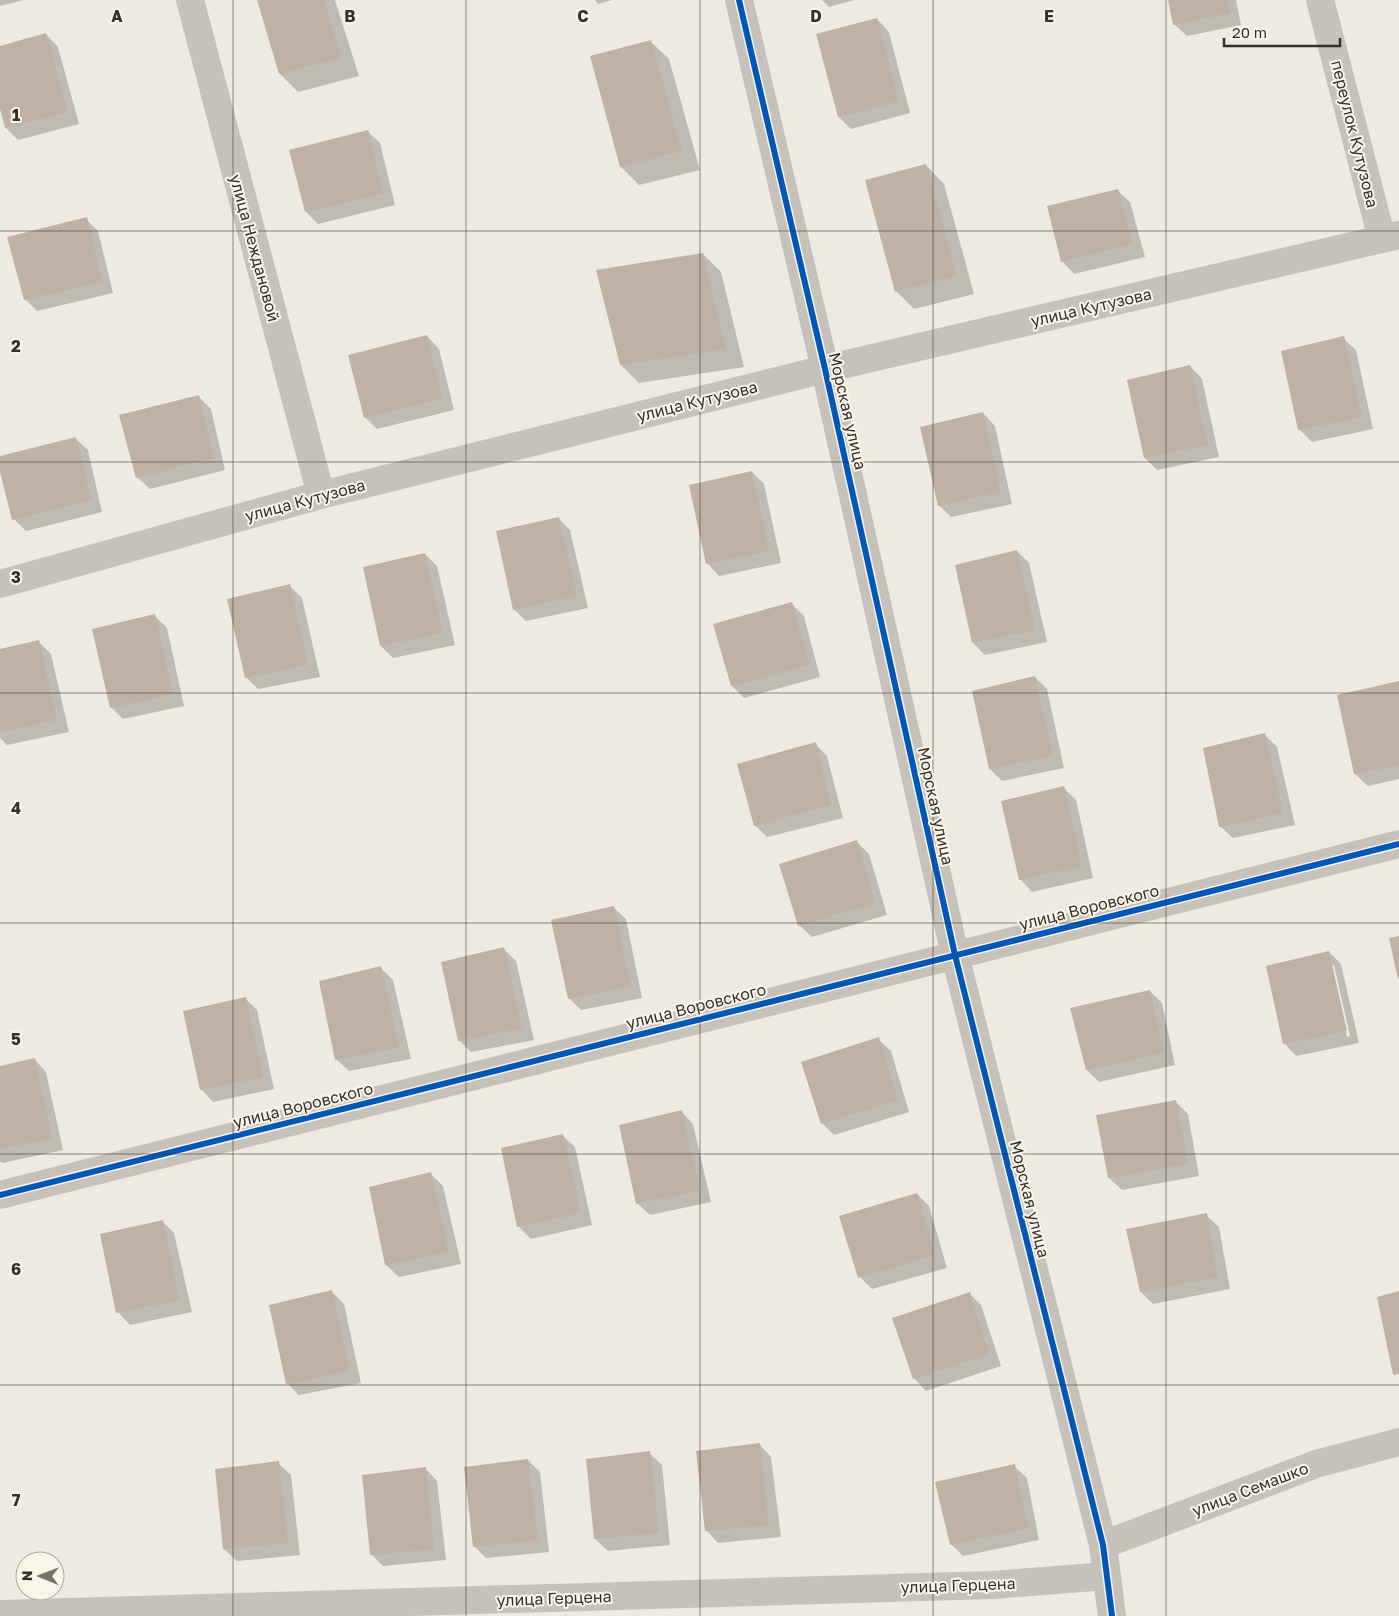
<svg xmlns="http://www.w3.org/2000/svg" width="1399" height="1616" viewBox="0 0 1399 1616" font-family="'Golos Text',sans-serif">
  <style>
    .shadow { fill: #0003; fill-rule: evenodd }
    .building { fill: #c0b1a4 }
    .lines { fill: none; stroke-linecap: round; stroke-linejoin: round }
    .minor { stroke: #c6c2bb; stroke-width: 28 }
    .cycleway-casing { stroke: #faf5e9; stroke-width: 9 }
    .cycleway { stroke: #0057b8; stroke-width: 6 }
    .grid { fill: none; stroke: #373029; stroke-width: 1; stroke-opacity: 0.55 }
    .labels { text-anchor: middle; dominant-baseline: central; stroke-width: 4; stroke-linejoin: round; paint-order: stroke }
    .street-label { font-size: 16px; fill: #373029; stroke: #faf5e9 }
    .grid-label { font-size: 16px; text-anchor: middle; font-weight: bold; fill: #373029; stroke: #faf5e9; stroke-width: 4; stroke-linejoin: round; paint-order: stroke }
  </style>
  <rect width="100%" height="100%" fill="#edeae2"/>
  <!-- shadow -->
  <path class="shadow" d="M 0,0 L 24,0 L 0,6 Z
    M 258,0 L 335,0 L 359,76 L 298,92 L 280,74 Z
    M 595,0 L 612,0 L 598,4 Z
    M 822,0 L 854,0 L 829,7 Z
    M 1170,0 L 1236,0 L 1241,25 L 1187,36 L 1174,24 Z
    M 877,19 L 889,32 L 910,113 L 851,129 L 839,117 L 818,35 Z
    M 46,34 L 58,47 L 79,124 L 18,140 L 6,128 L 0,104 L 0,48 Z
    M 650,41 L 669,59 L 700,170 L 639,185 L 621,167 Z
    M 367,131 L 380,143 L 395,205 L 318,224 L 306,212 Z
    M 926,165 L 944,184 L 974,294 L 914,309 L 896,291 Z
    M 1117,190 L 1130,202 L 1145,257 L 1074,274 L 1062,261 Z
    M 86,219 L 98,231 L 113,293 L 37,311 L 25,299 Z
    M 703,254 L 721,272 L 744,367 L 639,383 L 621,365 Z
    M 427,336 L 439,349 L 454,410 L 377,429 L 365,417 Z
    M 1343,338 L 1356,350 L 1373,429 L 1312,442 L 1299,429 Z
    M 1190,366 L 1202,379 L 1219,457 L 1157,470 L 1145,458 Z
    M 198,396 L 211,409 L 225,470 L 150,489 L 137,477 Z
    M 983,413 L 995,426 L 1012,504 L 951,517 L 939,505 Z
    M 75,438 L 88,450 L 102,512 L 26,531 L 14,519 L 0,467 L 0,458 Z
    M 752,472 L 764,484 L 781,563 L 719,576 L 707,563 Z
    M 558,518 L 570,530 L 588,608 L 526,621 L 514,609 Z
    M 1017,551 L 1029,563 L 1047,642 L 985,655 L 973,643 Z
    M 425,554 L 437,566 L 455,645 L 393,658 L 381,646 Z
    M 290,586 L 302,598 L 320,677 L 258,689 L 246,677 Z
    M 792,604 L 804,616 L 820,677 L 744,698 L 732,686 Z
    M 155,616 L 167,628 L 184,706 L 123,719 L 111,707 Z
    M 39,642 L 51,654 L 69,732 L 7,745 L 0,738 L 0,651 Z
    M 1035,677 L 1047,689 L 1064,768 L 1002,781 L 990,769 Z
    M 1399,682 L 1399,779 L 1368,786 L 1355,774 Z
    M 1265,735 L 1277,747 L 1295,825 L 1233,838 L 1220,826 Z
    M 815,744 L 827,756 L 843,818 L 767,837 L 755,825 Z
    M 1064,788 L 1076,800 L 1093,878 L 1032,892 L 1020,879 Z
    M 857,842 L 869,854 L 887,915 L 812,937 L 799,925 Z
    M 613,907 L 626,919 L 642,998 L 581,1010 L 569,998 Z
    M 504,949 L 516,961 L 534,1040 L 471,1052 L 459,1040 Z
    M 1329,952 L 1341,964 L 1359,1043 L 1296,1056 L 1284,1043 ZM 1331,965 L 1334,965 L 1350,1036 L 1347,1037 Z
    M 381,968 L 393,980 L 411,1059 L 349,1071 L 336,1059 Z
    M 1150,991 L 1162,1003 L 1175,1065 L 1099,1082 L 1087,1070 Z
    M 245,998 L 257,1010 L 274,1089 L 213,1102 L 201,1089 Z
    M 878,1039 L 891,1051 L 909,1112 L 834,1135 L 822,1123 Z
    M 34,1059 L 46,1072 L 63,1150 L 2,1163 L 0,1161 L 0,1067 Z
    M 1176,1102 L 1188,1114 L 1199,1176 L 1122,1190 L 1109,1178 Z
    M 681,1111 L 693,1124 L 711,1202 L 650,1215 L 637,1203 Z
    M 562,1135 L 575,1147 L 592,1225 L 531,1239 L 518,1226 Z
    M 431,1174 L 443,1186 L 461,1264 L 399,1277 L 386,1265 Z
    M 917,1194 L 929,1206 L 947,1268 L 872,1289 L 860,1277 Z
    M 1206,1215 L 1219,1227 L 1230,1289 L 1153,1304 L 1141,1292 Z
    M 162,1221 L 174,1233 L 192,1312 L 130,1325 L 118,1312 Z
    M 332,1292 L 344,1304 L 361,1383 L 299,1395 L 287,1383 Z
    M 969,1293 L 981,1305 L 1001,1366 L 926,1391 L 914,1378 Z
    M 759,1444 L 771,1457 L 781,1537 L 718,1543 L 706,1530 Z
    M 649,1453 L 662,1465 L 670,1545 L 608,1551 L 595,1539 Z
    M 528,1460 L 540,1472 L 549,1552 L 486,1558 L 474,1546 Z
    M 278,1463 L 291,1475 L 300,1555 L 237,1561 L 224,1549 Z
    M 1014,1466 L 1027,1478 L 1039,1540 L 963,1556 L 951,1544 Z
    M 425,1468 L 437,1481 L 446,1560 L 383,1566 L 371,1554 Z"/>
  <!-- building -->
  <path class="building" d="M 257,0 L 324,0 L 341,58 L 279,74 Z
    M 1168,0 L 1227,0 L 1230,13 L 1173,25 Z
    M 877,18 L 899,101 L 838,117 L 816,34 Z
    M 46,33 L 68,112 L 5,128 L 0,109 L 0,46 Z
    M 651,40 L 682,151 L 620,167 L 590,56 Z
    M 368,130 L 383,193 L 305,212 L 289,150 Z
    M 926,164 L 957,276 L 895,292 L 865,180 Z
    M 1118,189 L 1133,244 L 1061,262 L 1047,206 Z
    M 87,217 L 102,281 L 24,300 L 7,237 Z
    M 703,253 L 726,349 L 620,365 L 596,270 Z
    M 427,335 L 442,398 L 364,418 L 348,355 Z
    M 1344,336 L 1362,417 L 1298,430 L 1281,351 Z
    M 1190,365 L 1208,445 L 1144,458 L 1127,380 Z
    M 199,395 L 214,458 L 136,478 L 119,415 Z
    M 983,412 L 1001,492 L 938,506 L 920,427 Z
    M 76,437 L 91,500 L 12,520 L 0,472 L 0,456 Z
    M 752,471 L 769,551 L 706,564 L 689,485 Z
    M 559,517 L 577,596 L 513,610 L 496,531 Z
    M 1017,550 L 1035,630 L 972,643 L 955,565 Z
    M 425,553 L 443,633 L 380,646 L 363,567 Z
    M 290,584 L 308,665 L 245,678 L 227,599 Z
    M 792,602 L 809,665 L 731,686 L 713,624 Z
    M 155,614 L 173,694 L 110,708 L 92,629 Z
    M 39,640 L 57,720 L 0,732 L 0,649 Z
    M 1035,676 L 1053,756 L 989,769 L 972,691 Z
    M 1399,681 L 1399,765 L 1354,774 L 1337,695 Z
    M 1265,733 L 1283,813 L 1219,827 L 1203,748 Z
    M 816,742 L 831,805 L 754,826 L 737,764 Z
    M 1064,786 L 1082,866 L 1019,880 L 1001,801 Z
    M 857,840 L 875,903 L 798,926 L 779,864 Z
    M 614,906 L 631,986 L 568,999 L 551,920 Z
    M 1399,936 L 1399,978 L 1398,979 L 1389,938 Z
    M 504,947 L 522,1028 L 458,1041 L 441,962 Z
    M 1329,951 L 1347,1031 L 1283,1044 L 1266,966 Z
    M 381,966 L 399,1047 L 335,1060 L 319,981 Z
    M 1150,990 L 1164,1053 L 1086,1070 L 1070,1008 Z
    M 246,997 L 263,1077 L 200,1090 L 183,1011 Z
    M 879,1037 L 898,1100 L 821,1124 L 801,1062 Z
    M 35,1058 L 52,1138 L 0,1149 L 0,1066 Z
    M 1176,1100 L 1188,1164 L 1108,1178 L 1096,1115 Z
    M 682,1110 L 700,1190 L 636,1204 L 619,1125 Z
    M 563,1134 L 581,1213 L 517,1227 L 501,1148 Z
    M 431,1172 L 449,1252 L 385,1265 L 369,1187 Z
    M 917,1193 L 935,1255 L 858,1278 L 839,1216 Z
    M 1207,1213 L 1218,1277 L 1140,1292 L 1126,1229 Z
    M 163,1220 L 180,1300 L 116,1313 L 100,1234 Z
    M 332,1290 L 350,1371 L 286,1384 L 269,1305 Z
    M 1399,1291 L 1399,1374 L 1393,1375 L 1377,1297 Z
    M 970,1292 L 989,1354 L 913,1379 L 892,1318 Z
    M 760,1443 L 769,1525 L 705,1531 L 696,1451 Z
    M 650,1451 L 659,1533 L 594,1539 L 586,1459 Z
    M 528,1459 L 538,1540 L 473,1547 L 464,1467 Z
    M 279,1461 L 288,1543 L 223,1549 L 215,1469 Z
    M 1015,1464 L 1028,1528 L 950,1545 L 935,1482 Z
    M 426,1467 L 434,1549 L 370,1555 L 362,1475 Z"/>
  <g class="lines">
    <!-- minor -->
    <path class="minor" d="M 190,0 L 321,495
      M 739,0 L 825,369 L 955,955 L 1103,1545 L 1112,1616
      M 1320,0 L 1382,239
      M 0,584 L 321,495 L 825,369 L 1399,235
      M 0,1195 L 1399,844
      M 1103,1545 L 1316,1464 L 1399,1442
      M 0,1614 L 992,1585 L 1107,1576"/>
    <!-- cycleway casing -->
    <g class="cycleway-casing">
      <path id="cycleway" d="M 739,0 L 825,369 L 955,955 L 1103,1545 L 1112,1616
        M 0,1195 L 1399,844"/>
    </g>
    <!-- cycleway -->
    <use href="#cycleway" class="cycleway"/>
  </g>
  <!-- grid -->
  <path class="grid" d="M 233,0 L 233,1616M 466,0 L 466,1616M 700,0 L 700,1616M 933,0 L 933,1616M 1166,0 L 1166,1616M 0,231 L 1399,231M 0,462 L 1399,462M 0,693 L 1399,693M 0,923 L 1399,923M 0,1154 L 1399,1154M 0,1385 L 1399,1385"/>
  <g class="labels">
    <!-- street labels -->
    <g class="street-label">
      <text transform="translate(1355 134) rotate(76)">переулок Кутузова</text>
      <text transform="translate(255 248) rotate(75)">улица Неждановой</text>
      <text transform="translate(1091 307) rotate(-13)">улица Кутузова</text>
      <text transform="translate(697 401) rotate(-14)">улица Кутузова</text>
      <text transform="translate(848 411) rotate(77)">Морская улица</text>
      <text transform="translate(305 500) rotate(-15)">улица Кутузова</text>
      <text transform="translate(936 806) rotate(78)">Морская улица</text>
      <text transform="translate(1089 907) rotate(-14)">улица Воровского</text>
      <text transform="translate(696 1006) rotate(-14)">улица Воровского</text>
      <text transform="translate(303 1105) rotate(-14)">улица Воровского</text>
      <text transform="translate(1030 1199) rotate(76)">Морская улица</text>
      <text transform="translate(1250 1489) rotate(-21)">улица Семашко</text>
      <text transform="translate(958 1585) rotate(-2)">улица Герцена</text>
      <text transform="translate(554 1598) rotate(-2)">улица Герцена</text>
    </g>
  </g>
  <g class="grid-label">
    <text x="117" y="22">A</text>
    <text x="350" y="22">B</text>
    <text x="583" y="22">C</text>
    <text x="816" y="22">D</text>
    <text x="1049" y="22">E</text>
    <text x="16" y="121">1</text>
    <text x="16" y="352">2</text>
    <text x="16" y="583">3</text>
    <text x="16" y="814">4</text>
    <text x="16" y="1045">5</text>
    <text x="16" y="1275">6</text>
    <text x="16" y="1506">7</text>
  </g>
  <!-- north arrow -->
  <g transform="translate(40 1576) rotate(271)"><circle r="24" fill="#faf5e9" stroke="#aca69c"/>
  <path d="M0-4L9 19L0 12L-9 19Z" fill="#77716a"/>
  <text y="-8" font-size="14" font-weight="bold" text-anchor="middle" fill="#373029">N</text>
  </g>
  <!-- scale -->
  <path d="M1224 38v8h116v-8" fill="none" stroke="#373029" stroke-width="2.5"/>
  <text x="1232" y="38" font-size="15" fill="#373029" stroke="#faf5e9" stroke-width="4" paint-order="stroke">20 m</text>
</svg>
